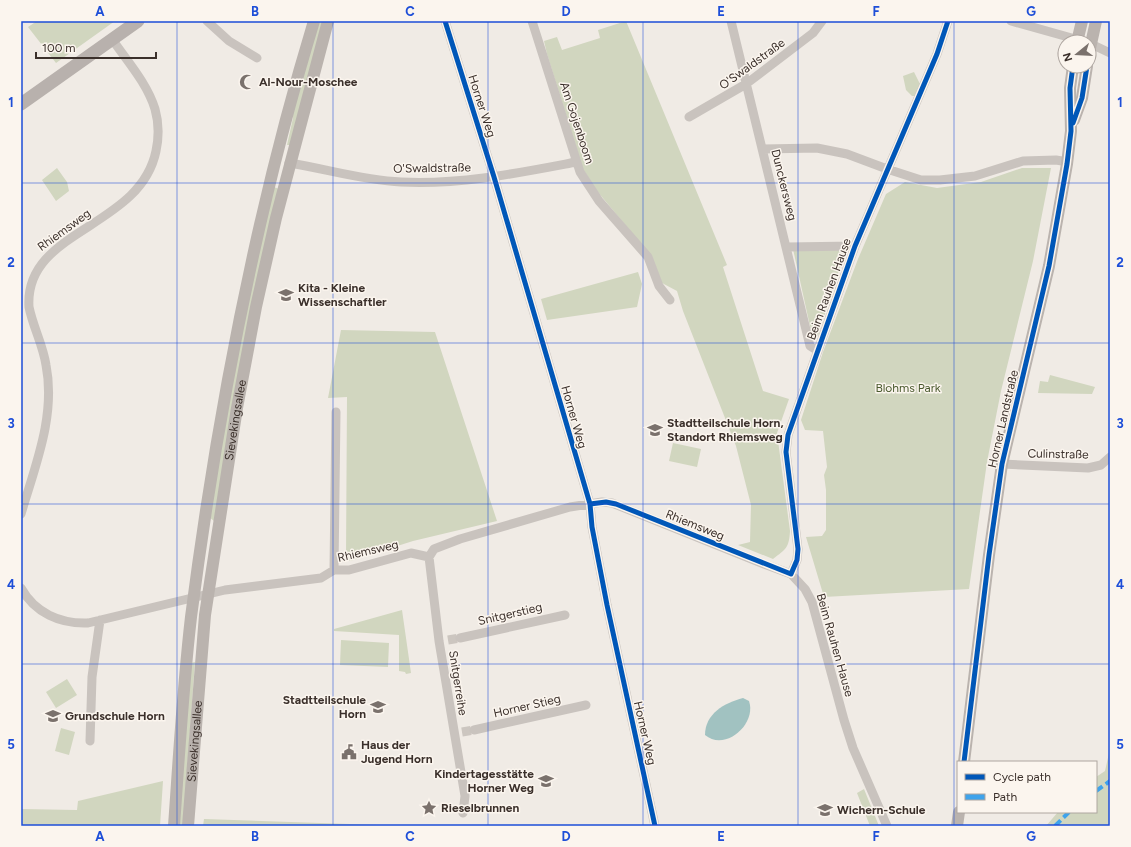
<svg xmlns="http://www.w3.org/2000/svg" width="1131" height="847" viewBox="0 0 1131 847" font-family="Figtree,sans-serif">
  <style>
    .green { fill: #d1d6bf }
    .water { fill: #a1c2c1 }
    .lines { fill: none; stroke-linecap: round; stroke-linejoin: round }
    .street-tunnel { stroke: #ccc6c0; stroke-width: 9; stroke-dasharray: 9 4.5; stroke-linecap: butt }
    .street { stroke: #c9c3be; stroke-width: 9 }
    .secondary { stroke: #bab3ae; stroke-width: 12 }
    .primary { stroke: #b8b1ad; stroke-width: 13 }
    .quiet { stroke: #3fa3eb; stroke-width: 4; stroke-dasharray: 8 4; stroke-linecap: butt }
    .cycleway-casing { stroke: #fbf5ee; stroke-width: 8 }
    .cycleway { stroke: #0057b8; stroke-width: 5 }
    .grid { fill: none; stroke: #1d4ed8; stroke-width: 1; stroke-opacity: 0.55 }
    .labels { text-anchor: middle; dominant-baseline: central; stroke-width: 3; stroke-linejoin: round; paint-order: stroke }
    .street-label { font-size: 12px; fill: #3b302b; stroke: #fbf5ee }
    .poi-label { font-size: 12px; font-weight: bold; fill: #3b302b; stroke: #fbf5ee; text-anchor: start }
    .park-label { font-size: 12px; fill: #4a5a2e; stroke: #fbf5ee }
    .neatline { fill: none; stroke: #1d4ed8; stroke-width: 1.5 }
    .grid-label { font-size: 13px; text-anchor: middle; font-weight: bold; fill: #1d4ed8 }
  </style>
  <rect width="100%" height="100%" fill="#f0ebe5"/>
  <!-- green -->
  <path class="green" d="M 37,21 L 115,21 L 56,63 L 28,27 Z
    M 318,21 L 324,21 L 290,145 L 287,145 L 293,118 L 292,111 Z
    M 626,21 L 727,265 L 723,267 L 763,391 L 789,399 L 777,433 L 790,531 C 789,548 786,549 773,559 L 738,545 L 750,542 L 751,505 L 736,446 L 683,311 L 677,291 L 662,283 L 652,257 L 597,191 L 583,169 L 547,54 L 544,41 L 557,37 L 562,50 L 600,38 L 598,30 Z
    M 914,72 L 921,86 L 916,96 L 912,96 L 906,90 L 903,76 Z
    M 57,168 L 67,182 L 69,191 L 56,201 L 42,180 Z
    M 1022,168 L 1051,168 L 1033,261 L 1001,391 L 987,462 L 969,589 L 824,597 L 806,537 L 822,536 L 826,530 L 826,490 L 824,475 L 827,467 L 823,431 L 805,430 L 801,420 L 823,352 L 858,259 L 886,194 L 905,182 L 937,188 L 981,182 Z
    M 274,187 L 279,189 L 214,521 L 209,517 L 247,303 Z
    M 846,248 L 818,336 L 812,335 L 793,249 Z
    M 638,272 L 642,284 L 637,307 L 547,320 L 541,299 Z
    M 341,330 L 435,332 L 497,521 L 413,541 L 350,561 L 346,557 L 347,397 L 328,398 Z
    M 1050,375 L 1095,387 L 1092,394 L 1038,393 L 1040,381 L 1048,382 Z
    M 673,443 L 701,449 L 697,467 L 669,461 Z
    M 402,610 L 411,673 L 406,674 L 405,672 L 399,671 L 399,635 L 334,631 L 334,629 Z
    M 341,640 L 389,643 L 388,667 L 340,665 Z
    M 195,662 L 183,826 L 179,826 L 190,663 Z
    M 67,679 L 77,695 L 56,708 L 46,692 Z
    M 61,728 L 75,732 L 69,755 L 55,751 Z
    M 1110,749 L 1110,826 L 1046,826 L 1058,812 L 1096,812 L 1096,777 L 1105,771 Z
    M 163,781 L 160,826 L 21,826 L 21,809 L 77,810 L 78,801 Z
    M 864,789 L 879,826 L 870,826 L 857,793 Z
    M 204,819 L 409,826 L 203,826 Z"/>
  <!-- water -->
  <path class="water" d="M 743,698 L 749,701 C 757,724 725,752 705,735 C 705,714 724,703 743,698 Z"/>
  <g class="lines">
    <!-- street-tunnel -->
    <path class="street-tunnel" d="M 448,640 L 460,638
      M 462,732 L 474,730"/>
    <!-- street -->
    <path class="street" d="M 207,21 L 229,41 L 257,58
      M 445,21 L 494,177 L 590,504 L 592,527 L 607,605 L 655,826
      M 532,21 L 580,172 L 599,201 L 648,257 L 659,286 L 670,300
      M 731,21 L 810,346 L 818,351
      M 1011,21 L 1086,42
      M 1089,43 L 1110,53
      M 689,117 L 746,84 L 813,33 L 822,21
      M 763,149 L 817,148 L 847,154 L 887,169 L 921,180 L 940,180 L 975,176 L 1023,161 L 1056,160 L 1068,162
      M 289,163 C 327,169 362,180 401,182 C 460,185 518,173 576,162
      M 787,247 L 855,246
      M 1002,464 L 1088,468 L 1101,465 L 1110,457
      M 21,514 C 35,466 56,416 46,365 C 43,345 33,327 29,307 C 24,229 140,229 156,151 C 159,137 159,123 155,109 C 147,83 127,61 112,39
      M 429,557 L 439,641 L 465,796 L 463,813
      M 334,570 L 336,412
      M 791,574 L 797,560 L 798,549 L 786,452 L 788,435 L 855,246 L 937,54 L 948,21
      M 21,588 C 35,613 60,624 88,623 L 225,590 L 321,578 L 334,570 L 349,570 L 411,553 L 429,557 L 434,549 L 460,539 L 570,507 L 602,502 L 612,503 L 764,564 L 791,574 L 805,589 L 812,602 L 844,720 L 853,748 L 887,826
      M 460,638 L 565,615
      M 474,730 L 586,705
      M 90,741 L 92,677 L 100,620"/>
    <!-- secondary -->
    <g class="secondary">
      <path d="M 1077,42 L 1082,21"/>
      <path d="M 1089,53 L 1096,21"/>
      <path d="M 1074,120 L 1082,98 L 1087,66"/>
      <path d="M 964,762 L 989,555 L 1002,464 L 1049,266 L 1067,164 L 1071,131 L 1070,88 L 1073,66"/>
      <path d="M 174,826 C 179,756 183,686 191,617 C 217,416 255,215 314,21"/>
      <path id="s1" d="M 188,826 L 205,615 L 237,408 L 256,307 L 276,218 L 328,21"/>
      <path d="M 957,826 L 959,812"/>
    </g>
    <!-- primary -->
    <path class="primary" d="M 21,104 L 138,21"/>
    <!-- quiet -->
    <path class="quiet" d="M 1096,791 L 1110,781
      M 1055,826 L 1069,812"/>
    <!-- cycleway casing -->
    <g class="cycleway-casing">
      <path id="cycleway" d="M 445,21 L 494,177 L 590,504 L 592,527 L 607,605 L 655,826
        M 1073,123 L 1082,98 L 1087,66
        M 590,504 L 606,502 L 616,504 L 791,574 L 797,560 L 798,549 L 786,452 L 788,435 L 855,246 L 937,54 L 948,21
        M 964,762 L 989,555 L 1002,464 L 1049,266 L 1067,164 L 1071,131 L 1070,88 L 1073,66"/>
    </g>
    <!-- cycleway -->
    <use href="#cycleway" class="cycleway"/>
  </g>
  <!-- grid -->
  <path class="grid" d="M 177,21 L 177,826M 333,21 L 333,826M 488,21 L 488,826M 643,21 L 643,826M 798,21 L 798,826M 954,21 L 954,826M 21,183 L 1110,183M 21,343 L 1110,343M 21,504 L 1110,504M 21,664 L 1110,664"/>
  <!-- icons -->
  <defs>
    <g id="mosque-bare" transform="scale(1.2)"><path d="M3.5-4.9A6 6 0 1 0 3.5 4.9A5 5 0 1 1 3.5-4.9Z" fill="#7a716c" stroke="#fbf5ee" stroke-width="2.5" paint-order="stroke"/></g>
    <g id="school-bare" transform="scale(1.2)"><path d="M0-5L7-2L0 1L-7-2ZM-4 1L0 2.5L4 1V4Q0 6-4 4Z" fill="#7a716c" stroke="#fbf5ee" stroke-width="2.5" paint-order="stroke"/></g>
    <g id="civic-bare" transform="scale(1.2)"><path d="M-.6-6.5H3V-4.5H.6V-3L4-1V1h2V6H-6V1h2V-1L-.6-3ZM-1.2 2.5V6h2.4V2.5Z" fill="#7a716c" stroke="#fbf5ee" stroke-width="2.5" paint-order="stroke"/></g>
    <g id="sight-bare" transform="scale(1.2)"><path d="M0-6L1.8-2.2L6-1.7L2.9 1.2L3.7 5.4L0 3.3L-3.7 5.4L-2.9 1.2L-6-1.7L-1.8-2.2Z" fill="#7a716c" stroke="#fbf5ee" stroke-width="2.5" paint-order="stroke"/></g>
  </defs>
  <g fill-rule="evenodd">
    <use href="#mosque-bare" x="247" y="82"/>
    <use href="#school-bare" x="286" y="295"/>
    <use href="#school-bare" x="655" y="430"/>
    <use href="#school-bare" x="378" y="707"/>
    <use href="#school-bare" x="53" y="716"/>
    <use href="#civic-bare" x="349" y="752"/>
    <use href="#school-bare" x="546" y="781"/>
    <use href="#sight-bare" x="429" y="808"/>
    <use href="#school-bare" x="825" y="810"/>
  </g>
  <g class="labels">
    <!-- street labels -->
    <g class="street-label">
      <text transform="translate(752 64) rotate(-36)">O'Swaldstraße</text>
      <text transform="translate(482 106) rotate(72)">Horner Weg</text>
      <text transform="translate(577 123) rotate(72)">Am Gojenboom</text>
      <text transform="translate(432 168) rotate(-1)">O'Swaldstraße</text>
      <text transform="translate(784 185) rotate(76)">Dunckersweg</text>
      <text transform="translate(64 230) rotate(-36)">Rhiemsweg</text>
      <text transform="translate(829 289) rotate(-70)">Beim Rauhen Hause</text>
      <text transform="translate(574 417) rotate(74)">Horner Weg</text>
      <text transform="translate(1003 419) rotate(-77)">Horner Landstraße</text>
      <text stroke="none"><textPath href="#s1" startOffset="409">Sievekingsallee</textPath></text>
      <text transform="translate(1058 454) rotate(1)">Culinstraße</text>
      <text transform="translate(695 525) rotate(22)">Rhiemsweg</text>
      <text transform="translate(368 551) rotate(-13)">Rhiemsweg</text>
      <text transform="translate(510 614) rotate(-13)">Snitgerstieg</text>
      <text transform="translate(835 645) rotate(74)">Beim Rauhen Hause</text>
      <text transform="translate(458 683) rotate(81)">Snitgerreihe</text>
      <text transform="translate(527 706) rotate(-13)">Horner Stieg</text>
      <text transform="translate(645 733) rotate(77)">Horner Weg</text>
      <text stroke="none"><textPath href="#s1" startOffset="85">Sievekingsallee</textPath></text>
    </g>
    <!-- poi labels -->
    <g class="poi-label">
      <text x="259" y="82">Al-Nour-Moschee</text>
      <text x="298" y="288">Kita - Kleine<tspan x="298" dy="14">Wissenschaftler</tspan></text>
      <text x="667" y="423">Stadtteilschule Horn,<tspan x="667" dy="14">Standort Rhiemsweg</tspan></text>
      <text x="366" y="700" text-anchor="end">Stadtteilschule<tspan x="366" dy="14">Horn</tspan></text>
      <text x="65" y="716">Grundschule Horn</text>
      <text x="361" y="745">Haus der<tspan x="361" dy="14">Jugend Horn</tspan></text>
      <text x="534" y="774" text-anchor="end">Kindertagesstätte<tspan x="534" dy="14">Horner Weg</tspan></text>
      <text x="441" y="808">Rieselbrunnen</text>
      <text x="837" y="810">Wichern-Schule</text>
    </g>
    <!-- park labels -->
    <g class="park-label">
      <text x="908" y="388">Blohms Park</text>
    </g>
  </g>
  <!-- border -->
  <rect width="1131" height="847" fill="none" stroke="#fbf5ee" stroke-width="44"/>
  <!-- legend -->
  <rect x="957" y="761" width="140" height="52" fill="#fbf5ee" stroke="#aea6a0"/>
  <rect x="965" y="774" width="20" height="6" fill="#0057b8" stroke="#aea6a0"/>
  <text x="993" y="781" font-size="12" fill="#3b302b">Cycle path</text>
  <rect x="965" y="794" width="20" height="6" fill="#3fa3eb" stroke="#aea6a0"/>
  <text x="993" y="801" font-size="12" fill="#3b302b">Path</text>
  <!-- north arrow -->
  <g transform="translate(1077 54) rotate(252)"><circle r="19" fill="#fbf5ee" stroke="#aea6a0"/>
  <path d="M0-3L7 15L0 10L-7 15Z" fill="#7a716c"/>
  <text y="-6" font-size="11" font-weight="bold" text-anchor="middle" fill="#3b302b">N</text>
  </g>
  <!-- scale -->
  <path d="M36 52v6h120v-6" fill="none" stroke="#3b302b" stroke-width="2"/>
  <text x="42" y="52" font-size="12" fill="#3b302b" stroke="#fbf5ee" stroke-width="3" paint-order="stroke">100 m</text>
  <rect x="22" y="22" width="1087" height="803" class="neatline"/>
  <g class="grid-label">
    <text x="100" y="16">A</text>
    <text x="255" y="16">B</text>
    <text x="410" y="16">C</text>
    <text x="566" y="16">D</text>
    <text x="721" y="16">E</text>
    <text x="876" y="16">F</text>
    <text x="1031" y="16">G</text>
    <text x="11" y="107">1</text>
    <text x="1120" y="107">1</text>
    <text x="11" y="267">2</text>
    <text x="1120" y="267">2</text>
    <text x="11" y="428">3</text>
    <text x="1120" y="428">3</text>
    <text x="11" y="589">4</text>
    <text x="1120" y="589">4</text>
    <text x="11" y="749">5</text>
    <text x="1120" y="749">5</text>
    <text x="100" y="841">A</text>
    <text x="255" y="841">B</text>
    <text x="410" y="841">C</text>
    <text x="566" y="841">D</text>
    <text x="721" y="841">E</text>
    <text x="876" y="841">F</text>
    <text x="1031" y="841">G</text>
  </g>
</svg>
